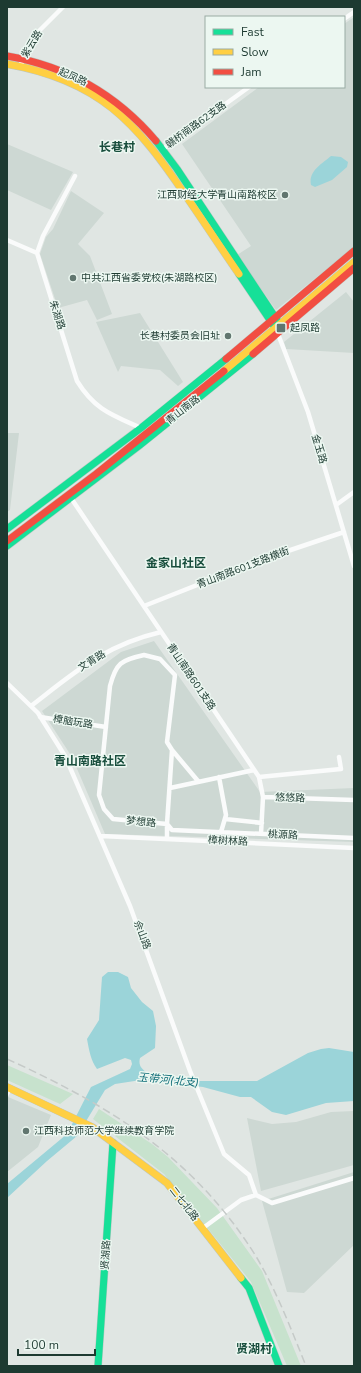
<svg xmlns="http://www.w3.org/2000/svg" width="361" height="1373" viewBox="0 0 361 1373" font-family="'Nunito Sans','Noto Sans SC',sans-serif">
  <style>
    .built { fill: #cdd8d3 }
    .green { fill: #c7e2cd }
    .water { fill: #9bd4d9 }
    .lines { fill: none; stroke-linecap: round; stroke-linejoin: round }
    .fast-casing { stroke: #bbc6c1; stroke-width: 8 }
    .slow-casing { stroke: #bbc6c1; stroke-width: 8 }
    .jam-casing { stroke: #bbc6c1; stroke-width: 8 }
    .street { stroke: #fafbfb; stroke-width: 4.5 }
    .fast { stroke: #16e098; stroke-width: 7 }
    .slow { stroke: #ffcf43; stroke-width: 7 }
    .jam { stroke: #f24e42; stroke-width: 7 }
    .rail { stroke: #c5cac8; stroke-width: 1.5; stroke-dasharray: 8 4; stroke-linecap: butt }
    .poi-dot { fill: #61766f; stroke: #ecf7f1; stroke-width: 1.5 }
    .labels { text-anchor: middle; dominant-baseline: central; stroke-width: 3; stroke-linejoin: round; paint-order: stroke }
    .street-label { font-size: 10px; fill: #1d3a31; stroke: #ecf7f1 }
    .poi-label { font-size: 10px; fill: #1d3a31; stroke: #ecf7f1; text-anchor: start }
    .water-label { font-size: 11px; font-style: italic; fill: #136f7a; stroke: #ecf7f1 }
    .quarter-label { font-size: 12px; font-weight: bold; fill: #184e3d; stroke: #ecf7f1 }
  </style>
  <rect width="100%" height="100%" fill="#e0e6e3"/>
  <!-- built -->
  <path class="built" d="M 354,17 L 354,247 L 276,310 L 237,255 L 251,246 L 182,144 L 259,87 L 344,87 L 344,24 Z
    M 7,144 L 73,172 L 51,210 L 7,190 Z
    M 71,191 L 104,213 L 78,244 L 90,256 L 112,314 L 97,320 L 87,300 L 58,308 L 40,254 L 46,237 L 53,229 Z
    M 346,292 L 354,302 L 354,353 L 286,349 L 284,342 Z
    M 140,313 L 183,382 L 178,386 L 160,370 L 121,366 L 118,372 L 96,322 Z
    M 7,433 L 19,433 L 10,510 L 7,512 Z
    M 154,641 L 260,792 L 354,788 L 354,842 L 105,834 L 72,757 L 42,711 L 121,652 Z
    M 8,1097 L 51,1115 L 38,1147 L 7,1172 Z
    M 354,1111 L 354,1165 L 261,1191 L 247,1118 L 272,1124 L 296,1122 L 331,1112 Z
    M 354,1172 L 354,1245 L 304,1293 L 287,1292 L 262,1201 Z"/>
  <!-- green -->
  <path class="green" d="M 7,1065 L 73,1094 L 60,1104 L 7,1080 Z
    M 99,1109 L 152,1144 L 168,1157 L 217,1208 L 262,1271 L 301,1366 L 287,1366 L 251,1282 L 164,1174 L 93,1119 Z"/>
  <!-- water -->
  <path class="water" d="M 331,156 L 341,157 L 348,162 L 347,167 L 332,180 L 315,187 L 311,185 C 308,171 322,164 331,156 Z
    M 108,972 L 118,972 L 128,977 L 131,988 L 142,1002 L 153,1011 L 156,1026 L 155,1048 L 140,1058 C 138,1066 142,1069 147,1073 L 197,1081 L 257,1081 L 308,1053 L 321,1049 L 329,1048 L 354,1052 L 354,1101 L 326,1103 L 286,1115 L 272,1112 L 251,1097 L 240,1097 L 203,1087 L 141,1080 L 115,1084 L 105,1090 L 77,1136 L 47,1161 L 7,1198 L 7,1184 L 67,1134 L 91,1087 L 130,1069 L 132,1064 L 131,1060 L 125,1058 L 97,1069 C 91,1061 89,1050 87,1039 L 99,1020 L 102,977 Z"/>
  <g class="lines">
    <!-- fast casing -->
    <g class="fast-casing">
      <path id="fast" d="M 156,141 L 177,169 L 279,323
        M 239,274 L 274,326
        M 7,529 L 141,428 L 226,359
        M 7,546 L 140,445 L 253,354
        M 241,1278 L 249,1288 L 279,1366
        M 98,1366 L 113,1143"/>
    </g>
    <!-- slow casing -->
    <g class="slow-casing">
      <path id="slow" d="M 7,64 C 99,80 136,122 186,196 C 204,222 221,248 239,274
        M 224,371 L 354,262
        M 7,1087 L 92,1127 L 167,1183 L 241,1278"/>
    </g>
    <!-- jam casing -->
    <g class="jam-casing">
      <path id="jam" d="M 7,56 C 66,66 117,95 156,141
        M 253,354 L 354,268
        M 226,359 L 354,251
        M 7,541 L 96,474 L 224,371"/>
    </g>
    <!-- street -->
    <path class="street" d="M 344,19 L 354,12
      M 20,66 L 36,34 L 63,7
      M 163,149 L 249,87
      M 75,176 L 43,236 L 37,253 L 77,381 C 95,410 112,415 141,428
      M 7,240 L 37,253
      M 278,334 L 308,412 L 354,566
      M 71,498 L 259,777 L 341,769 L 339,757
      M 336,505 L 354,492
      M 144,606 L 258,561 L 344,532
      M 144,655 L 160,659 L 175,675 L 167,742 L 172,750 L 167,824 L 113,819 L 104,809 L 99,795 L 110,686 C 116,663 121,660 144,655 Z
      M 7,683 L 38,713 L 65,756 L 130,906 L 190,1071 L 224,1154 L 249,1175 L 256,1195 L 272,1203 L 354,1178
      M 31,706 C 75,672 105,645 161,632
      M 40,717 L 106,727
      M 172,750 L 198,781
      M 219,777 L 226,815 L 221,832
      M 259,777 L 263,797
      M 170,788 L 254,770
      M 225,819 L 262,823
      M 167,824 L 172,830 L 354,838
      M 261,834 L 263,797 L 354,800
      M 101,836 L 354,848
      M 167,838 L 167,824
      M 7,1094 L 10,1088
      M 203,1228 L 241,1200 L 256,1195"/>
    <!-- fast -->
    <use href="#fast" class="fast"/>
    <!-- slow -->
    <use href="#slow" class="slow"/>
    <!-- jam -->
    <use href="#jam" class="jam"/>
    <!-- rail -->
    <path class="rail" d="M 7,1059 C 111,1106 196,1159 257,1258 C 277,1292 291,1329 306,1366"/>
  </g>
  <!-- markers -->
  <g class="poi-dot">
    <circle cx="285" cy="195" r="4"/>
    <circle cx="73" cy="278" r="4"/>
    <rect x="276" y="323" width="10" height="10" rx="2"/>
    <circle cx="228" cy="336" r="4"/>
    <circle cx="26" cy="1131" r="4"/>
  </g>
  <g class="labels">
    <!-- street labels -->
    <g class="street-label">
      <text transform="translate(32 44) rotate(-59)">紫云路</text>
      <text transform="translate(73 77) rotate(24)">起凤路</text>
      <text transform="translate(196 125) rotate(-36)">赣桥南路62支路</text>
      <text transform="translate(57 315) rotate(72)">朱湖路</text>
      <text transform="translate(183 410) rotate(-38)">青山南路</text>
      <text transform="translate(319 449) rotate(73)">金玉路</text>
      <text transform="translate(243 568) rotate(-21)">青山南路601支路横街</text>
      <text transform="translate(92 661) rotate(-32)">文青路</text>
      <text transform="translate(191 677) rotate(56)">青山南路601支路</text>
      <text transform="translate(73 722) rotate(9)">樟脑玩路</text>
      <text transform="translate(290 798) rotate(2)">悠悠路</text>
      <text transform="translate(141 822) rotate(6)">梦想路</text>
      <text transform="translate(283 835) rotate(3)">桃源路</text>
      <text transform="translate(228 841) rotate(3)">樟树林路</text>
      <text transform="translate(142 935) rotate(69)">佘山路</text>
      <text transform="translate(184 1204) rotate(52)">二七北路</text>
      <text transform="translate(106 1255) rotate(-86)">贤湖路</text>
    </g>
    <!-- poi labels -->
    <g class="poi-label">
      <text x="277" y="195" text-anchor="end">江西财经大学青山南路校区</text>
      <text x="81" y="278">中共江西省委党校(朱湖路校区)</text>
      <text x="290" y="328">起凤路</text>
      <text x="220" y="336" text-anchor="end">长巷村委员会旧址</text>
      <text x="34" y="1131">江西科技师范大学继续教育学院</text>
    </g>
    <!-- water labels -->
    <g class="water-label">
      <text transform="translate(168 1080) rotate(5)">玉带河(北支)</text>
    </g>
    <!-- quarter labels -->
    <g class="quarter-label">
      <text x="117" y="147">长巷村</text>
      <text x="176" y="563">金家山社区</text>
      <text x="90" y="761">青山南路社区</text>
      <text x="254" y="1349">贤湖村</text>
    </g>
  </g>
  <!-- border -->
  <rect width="361" height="1373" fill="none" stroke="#1d3a31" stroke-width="16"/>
  <!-- legend -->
  <rect x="205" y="16" width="140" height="72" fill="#ecf7f1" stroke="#99aba4"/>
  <rect x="213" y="29" width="20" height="6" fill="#16e098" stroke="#99aba4"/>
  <text x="241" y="36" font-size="12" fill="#1d3a31">Fast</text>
  <rect x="213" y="49" width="20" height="6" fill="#ffcf43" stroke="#99aba4"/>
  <text x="241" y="56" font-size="12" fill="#1d3a31">Slow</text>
  <rect x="213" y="69" width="20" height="6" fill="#f24e42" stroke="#99aba4"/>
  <text x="241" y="76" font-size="12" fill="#1d3a31">Jam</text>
  <!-- scale -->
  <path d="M18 1349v6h77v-6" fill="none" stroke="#1d3a31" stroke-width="2"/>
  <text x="24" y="1349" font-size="12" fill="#1d3a31" stroke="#ecf7f1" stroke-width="3" paint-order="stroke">100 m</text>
</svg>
